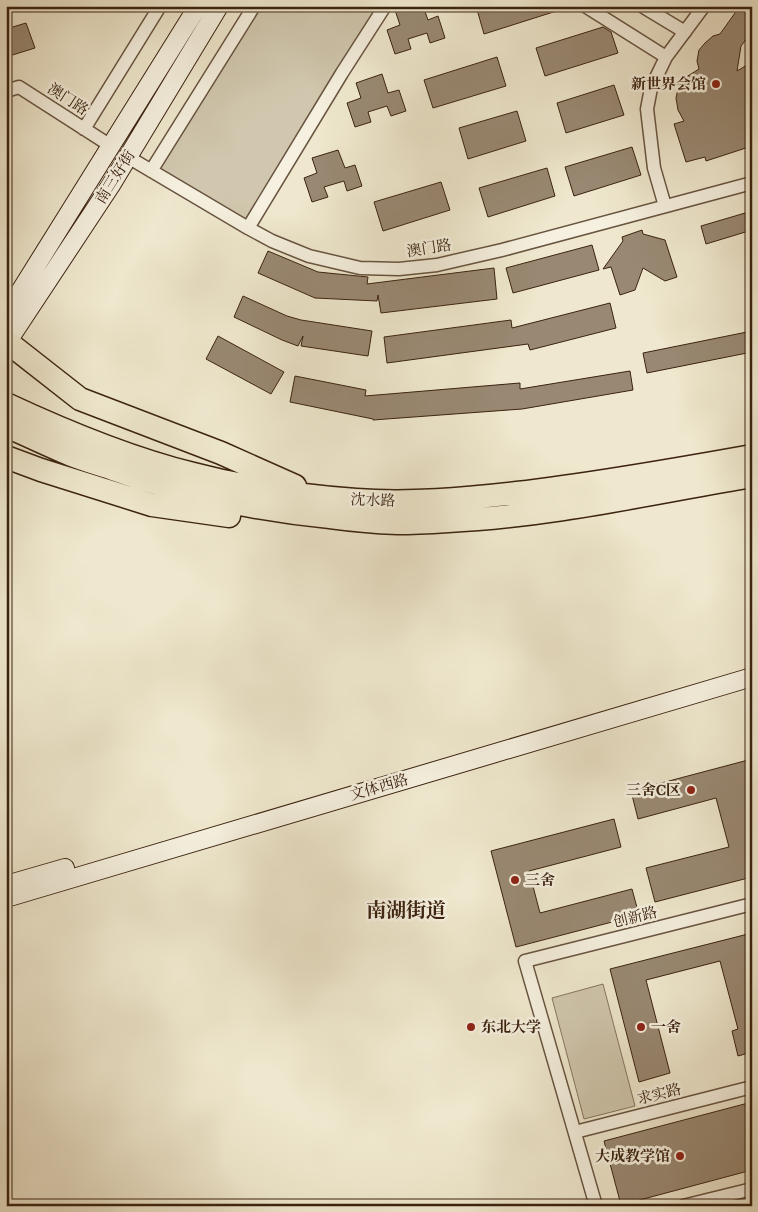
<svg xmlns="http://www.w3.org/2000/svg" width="758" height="1212" viewBox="0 0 758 1212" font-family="'IM FELL French Canon','Noto Serif SC',serif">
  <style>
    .green { fill: #d0c7ae; stroke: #86755f }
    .building { fill: #998973; stroke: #3b2310 }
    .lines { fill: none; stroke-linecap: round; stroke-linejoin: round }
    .street-casing { stroke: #685440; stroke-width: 15 }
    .secondary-casing { stroke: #3b2310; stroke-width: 20 }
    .highway-casing { stroke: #3b2310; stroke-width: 25 }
    .street { stroke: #f5f0df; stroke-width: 12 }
    .secondary { stroke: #f5f0df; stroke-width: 18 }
    .highway { stroke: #efe8ce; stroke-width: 22 }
    .poi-dot { fill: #8f2418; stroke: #f5f0df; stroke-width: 2 }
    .labels { text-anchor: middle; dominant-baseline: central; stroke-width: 5; stroke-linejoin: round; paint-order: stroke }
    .poi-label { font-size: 15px; font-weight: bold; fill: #3b2310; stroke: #f5f0df; text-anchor: end }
    .street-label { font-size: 15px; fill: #3b2310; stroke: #f5f0df }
    .district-label { font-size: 20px; font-weight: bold; fill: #3b2310; stroke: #f5f0df }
  </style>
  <rect width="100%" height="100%" fill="#efe8ce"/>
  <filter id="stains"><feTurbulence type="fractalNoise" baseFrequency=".004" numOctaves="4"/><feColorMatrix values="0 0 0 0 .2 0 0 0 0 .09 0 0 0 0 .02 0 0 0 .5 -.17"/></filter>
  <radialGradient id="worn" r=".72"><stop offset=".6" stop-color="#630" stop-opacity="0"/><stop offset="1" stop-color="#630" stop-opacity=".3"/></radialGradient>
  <!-- green -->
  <path class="green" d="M 254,6 L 385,6 L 248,228 L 151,171 Z
    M 603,984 L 635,1106 L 584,1119 L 552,998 Z"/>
  <!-- building -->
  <path class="building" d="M 406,6 L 423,6 L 428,20 L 438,16 L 445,38 L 430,43 L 427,33 L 408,39 L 411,49 L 395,54 L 387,30 L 400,25 L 395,10 Z
    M 476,6 L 565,6 L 566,8 L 484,34 Z
    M 740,6 L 752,6 L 752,32 L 741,46 L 737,71 L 752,62 L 752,113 L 750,114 L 752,121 L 752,146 L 706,161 L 705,157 L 686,162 L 674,124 L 684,121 L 678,110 L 676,98 L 678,89 L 683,79 L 699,69 L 697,61 L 699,50 L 705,43 L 713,36 L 720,34 Z
    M 26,23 L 35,48 L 6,57 L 6,29 Z
    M 603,27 L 611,32 L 618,53 L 545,76 L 536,48 Z
    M 497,57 L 506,86 L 433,108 L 424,80 Z
    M 382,74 L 388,93 L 399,90 L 406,111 L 391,116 L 387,106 L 368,112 L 371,122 L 355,127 L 347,103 L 361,98 L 356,83 Z
    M 614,85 L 624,115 L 566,133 L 557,103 Z
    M 517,111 L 526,141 L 468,159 L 459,128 Z
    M 632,147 L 641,175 L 574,196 L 565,167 Z
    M 338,150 L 345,168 L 355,165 L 362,186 L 347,191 L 344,181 L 324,187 L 328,197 L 312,202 L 304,178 L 317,173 L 312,158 Z
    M 547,168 L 555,196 L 488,217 L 479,188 Z
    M 441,182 L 450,210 L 383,231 L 374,202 Z
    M 752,211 L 752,230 L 706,244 L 701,226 Z
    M 642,230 L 643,234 L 665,240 L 677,277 L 665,281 L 643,268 L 635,290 L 620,295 L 611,267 L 603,269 L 623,241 L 622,237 Z
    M 592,245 L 599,270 L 513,293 L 506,268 Z
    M 268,251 L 318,272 L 368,277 L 367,284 L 494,268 L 497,299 L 381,313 L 378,295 L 377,301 L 315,298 L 258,273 Z
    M 243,296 L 287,316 L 301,320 L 372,331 L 368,356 L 301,346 L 303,336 L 298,346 L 282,340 L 234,317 Z
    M 610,303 L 616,328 L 530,350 L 528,344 L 387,363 L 384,337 L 511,320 L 512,328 Z
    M 752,331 L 752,352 L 647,373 L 643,353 Z
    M 218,336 L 284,372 L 271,394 L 206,359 Z
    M 630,371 L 633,390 L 522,409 L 373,420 L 373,419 L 290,402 L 295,376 L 366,390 L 365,396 L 520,383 L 520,389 Z
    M 752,759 L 752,877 L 655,902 L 646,868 L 729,847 L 716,798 L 638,819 L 631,791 Z
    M 614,819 L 621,847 L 529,871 L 540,913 L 632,889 L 639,915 L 516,947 L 491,851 Z
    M 752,933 L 752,1052 L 738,1056 L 732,1031 L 738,1029 L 720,961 L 646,980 L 670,1073 L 639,1082 L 610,969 Z
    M 752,1102 L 752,1170 L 621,1205 L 604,1141 Z"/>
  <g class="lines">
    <!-- street casing -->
    <g class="street-casing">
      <path id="street" d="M 585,6 L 666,57
        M 642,6 L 685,32
        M 6,91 L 19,87 L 111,146
        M 84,129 L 160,6
        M 128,157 L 248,228 L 272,241 L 309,256 L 360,268 L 399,269 L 437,265 L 502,250 L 752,183
        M 151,171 L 254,6
        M 665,206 L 654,168 L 647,109 L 651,88 L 666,57 L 704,6
        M 248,228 L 342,73 L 385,6
        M 575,1132 L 752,1087
        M 596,1206 L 525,961 L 752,904
        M 683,1206 L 752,1189"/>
    </g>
    <!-- secondary casing -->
    <g class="secondary-casing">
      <path id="secondary" d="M 6,314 L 198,6
        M 6,344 L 111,185 L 219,6
        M 6,885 L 65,868
        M 6,898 L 752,677"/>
    </g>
    <!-- highway casing -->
    <g class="highway-casing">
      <path id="highway" d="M 6,341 L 80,399 L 221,453 L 295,486
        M 6,404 C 66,432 128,458 193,474 C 246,488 301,496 356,500 C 409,504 464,499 517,493 C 595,484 674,470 752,456
        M 6,426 C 27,435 48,445 69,454 C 84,460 98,464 113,469 C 183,494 255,510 330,517 C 352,520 375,522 398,523 C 415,523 432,522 448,521 C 551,516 651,493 752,476
        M 6,457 L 41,470 L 152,505 L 229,516"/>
    </g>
    <!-- street -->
    <use href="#street" class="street"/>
    <!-- secondary -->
    <use href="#secondary" class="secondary"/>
    <!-- highway -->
    <use href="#highway" class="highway"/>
  </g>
  <!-- markers -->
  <g class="poi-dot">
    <circle cx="716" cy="84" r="5"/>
    <circle cx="691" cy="790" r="5"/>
    <circle cx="515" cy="880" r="5"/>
    <circle cx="471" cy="1027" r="5"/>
    <circle cx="641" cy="1027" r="5"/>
    <circle cx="680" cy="1156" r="5"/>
  </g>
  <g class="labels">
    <!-- poi labels -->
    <g class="poi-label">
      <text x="706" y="84">新世界会馆</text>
      <text x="681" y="790">三舍C区</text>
      <text x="525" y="880" text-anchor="start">三舍</text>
      <text x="481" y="1027" text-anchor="start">东北大学</text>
      <text x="651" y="1027" text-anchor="start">一舍</text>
      <text x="670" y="1156">大成教学馆</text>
    </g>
    <!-- street labels -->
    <g class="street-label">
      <text transform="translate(68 99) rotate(33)">澳门路</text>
      <text transform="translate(115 177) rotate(-58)">南三好街</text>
      <text transform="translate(429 248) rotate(-9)">澳门路</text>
      <text transform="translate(373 500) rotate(2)">沈水路</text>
      <text transform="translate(379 787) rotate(-16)">文体西路</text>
      <text transform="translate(635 917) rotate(-14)">创新路</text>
      <text transform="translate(659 1094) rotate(-14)">求实路</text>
    </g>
    <!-- district labels -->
    <g class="district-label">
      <text x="406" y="910">南湖街道</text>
    </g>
  </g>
  <!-- margin -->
  <rect width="758" height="1212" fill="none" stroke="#efe8ce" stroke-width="25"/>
  <rect x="8" y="8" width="743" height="1197" fill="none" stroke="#3b2310" stroke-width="2.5"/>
  <rect x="12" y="12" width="733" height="1187" fill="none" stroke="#3b2310"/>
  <rect width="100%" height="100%" filter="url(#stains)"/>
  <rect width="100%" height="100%" fill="url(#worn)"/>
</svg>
